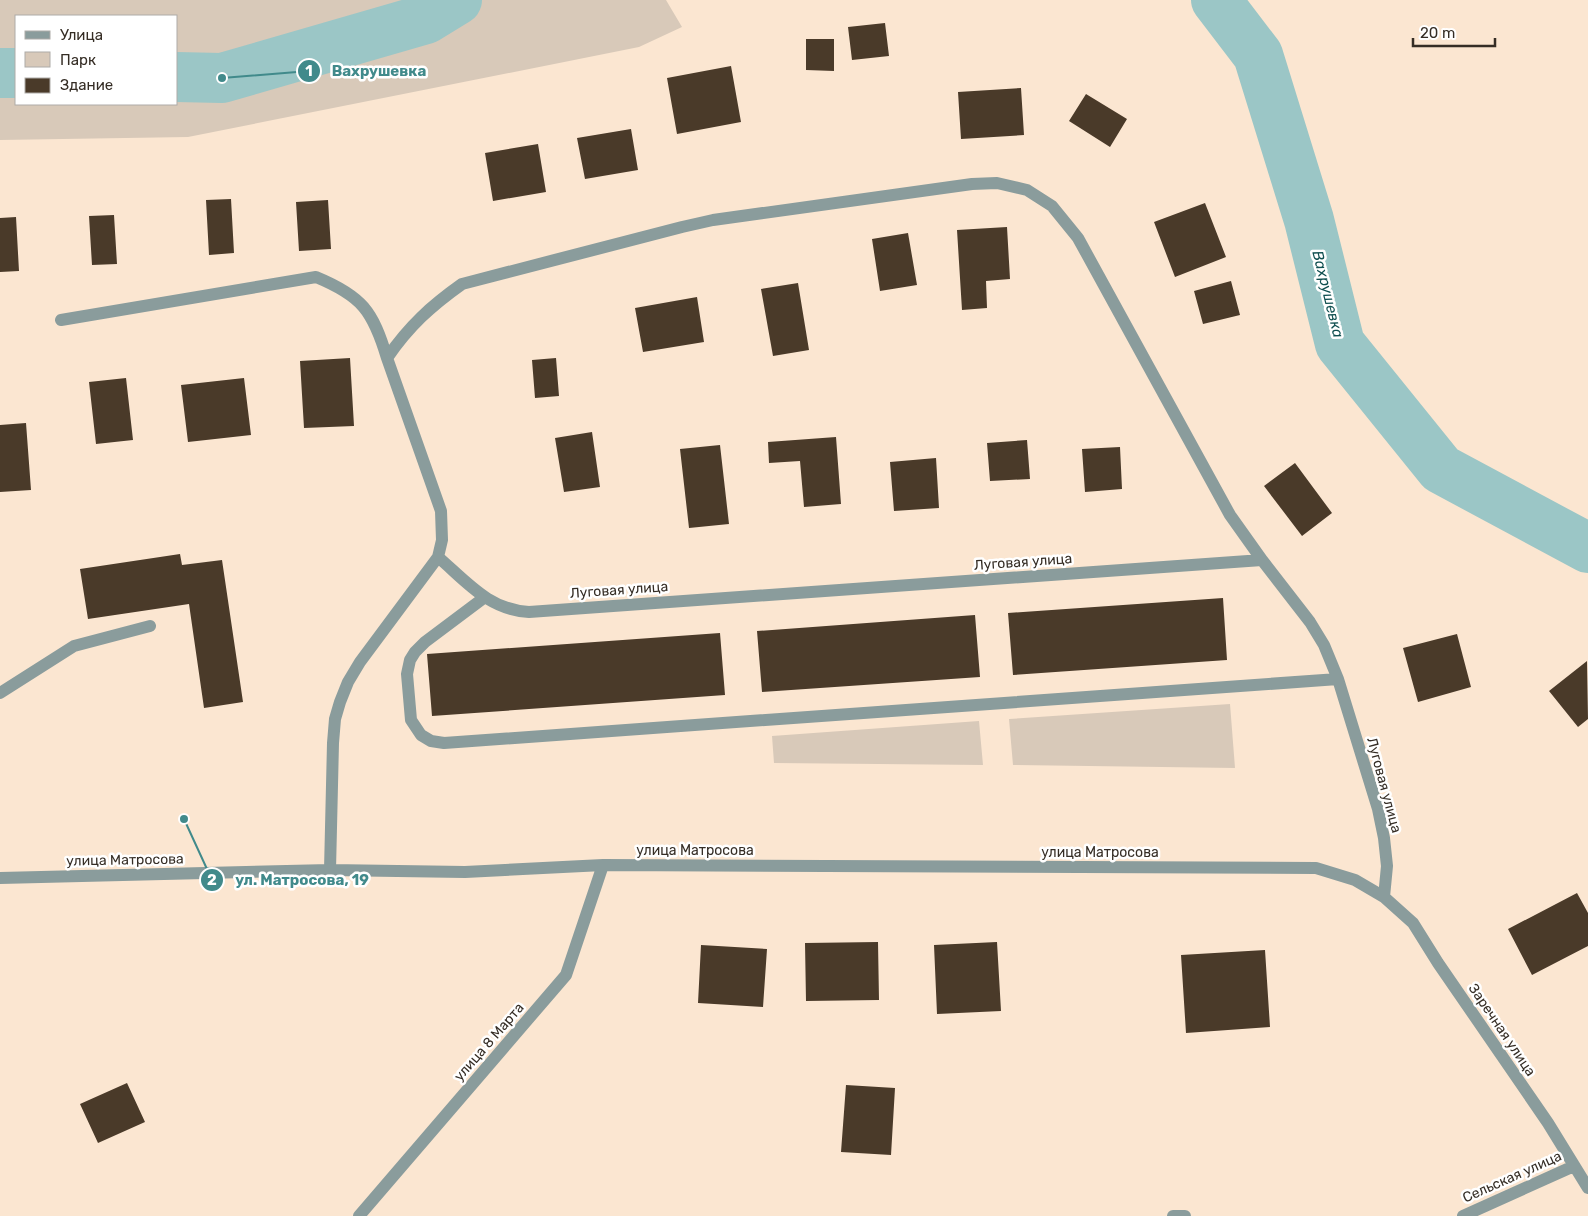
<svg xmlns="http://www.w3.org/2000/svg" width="1588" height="1216" viewBox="0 0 1588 1216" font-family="Rubik,sans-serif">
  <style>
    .green { fill: #d8c9b9; fill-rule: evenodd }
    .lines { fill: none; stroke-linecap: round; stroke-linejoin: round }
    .river { stroke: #9bc6c6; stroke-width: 50 }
    .building { fill: #4a3a29 }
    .minor { stroke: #8a9c9c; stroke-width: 12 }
    .labels { text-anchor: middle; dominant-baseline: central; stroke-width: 5; stroke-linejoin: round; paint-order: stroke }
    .street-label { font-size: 14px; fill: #352d25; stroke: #fff }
    .water-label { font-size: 15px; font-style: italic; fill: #104f50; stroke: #fff }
    .leader { fill: none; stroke: #418a8b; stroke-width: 2 }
    .callout-dot { fill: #418a8b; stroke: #fff; stroke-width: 2 }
    .mark-label { font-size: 15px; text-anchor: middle; font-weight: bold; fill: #fff }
    .callout-label { font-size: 15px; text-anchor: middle; font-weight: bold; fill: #418a8b; stroke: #fff; stroke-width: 5; stroke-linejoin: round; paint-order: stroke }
  </style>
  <rect width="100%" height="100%" fill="#fbe6d1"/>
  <!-- green -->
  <path class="green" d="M 0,0 L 666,0 L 682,27 L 639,47 L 188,137 L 0,140 ZM 176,16 L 176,104 L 16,104 L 16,16 Z
    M 1230,704 L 1235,768 L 1013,765 L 1009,719 Z
    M 979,721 L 983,765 L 774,763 L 772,736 Z"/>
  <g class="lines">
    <!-- river -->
    <path class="river" d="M 1216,0 L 1258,55 L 1309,220 L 1340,344 L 1441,469 L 1588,548
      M 0,73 L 16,73
      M 176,77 L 222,78 L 426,19 L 457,0"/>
  </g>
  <!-- building -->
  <path class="building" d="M 885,23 L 889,56 L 852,60 L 848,27 Z
    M 806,39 L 834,39 L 834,71 L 806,70 Z
    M 731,66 L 741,122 L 677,134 L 667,78 Z
    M 1021,88 L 1024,135 L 961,139 L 958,92 Z
    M 1086,94 L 1127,119 L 1110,147 L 1069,121 Z
    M 631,129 L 638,170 L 585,179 L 577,138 Z
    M 538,144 L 546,192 L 493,201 L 485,153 Z
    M 231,199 L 234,253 L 209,255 L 206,200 Z
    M 328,200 L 331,249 L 299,251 L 296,202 Z
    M 1205,203 L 1226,257 L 1175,277 L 1154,222 Z
    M 114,215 L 117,264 L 92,265 L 89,216 Z
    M 16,217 L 19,271 L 0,272 L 0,218 Z
    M 1007,227 L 1010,279 L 986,281 L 987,308 L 962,310 L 957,230 Z
    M 908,233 L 917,285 L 880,291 L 872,239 Z
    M 1231,281 L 1240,315 L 1203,324 L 1194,291 Z
    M 798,283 L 809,350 L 773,356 L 761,289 Z
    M 697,297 L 704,342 L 643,352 L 635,308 Z
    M 350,358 L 354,426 L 304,428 L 300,361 Z
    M 556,358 L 559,396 L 535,398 L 532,360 Z
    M 126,378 L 133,440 L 96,444 L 89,382 Z
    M 244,378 L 251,435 L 188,442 L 181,385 Z
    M 26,423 L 31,490 L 0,492 L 0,425 Z
    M 592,432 L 600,487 L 564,492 L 555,438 Z
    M 836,437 L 841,504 L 804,507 L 800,461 L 769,463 L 768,442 Z
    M 1027,440 L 1030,479 L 990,481 L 987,443 Z
    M 720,445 L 729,524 L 689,528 L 680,449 Z
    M 1120,447 L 1122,489 L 1085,492 L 1082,449 Z
    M 936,458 L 939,508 L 894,511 L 890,462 Z
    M 1295,463 L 1332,513 L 1302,536 L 1264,486 Z
    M 180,554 L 182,565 L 222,560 L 243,702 L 204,708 L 189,604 L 88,619 L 80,569 Z
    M 1223,598 L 1227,660 L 1013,675 L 1008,613 Z
    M 975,615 L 980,677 L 762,692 L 757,631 Z
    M 720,633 L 725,695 L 432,716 L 427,654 Z
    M 1457,634 L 1471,687 L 1418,702 L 1403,648 Z
    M 1587,661 L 1588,719 L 1578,727 L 1549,691 Z
    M 1577,893 L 1588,913 L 1588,946 L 1532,975 L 1508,929 Z
    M 878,942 L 879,1000 L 806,1001 L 805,943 Z
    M 997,942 L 1001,1011 L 937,1014 L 934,945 Z
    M 701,945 L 767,949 L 763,1007 L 698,1003 Z
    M 1265,950 L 1270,1027 L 1186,1033 L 1181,955 Z
    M 127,1083 L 145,1122 L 98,1143 L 80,1104 Z
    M 846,1085 L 895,1088 L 891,1155 L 841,1152 Z"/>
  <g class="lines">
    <!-- minor -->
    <path class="minor" d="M 61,320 L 316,277 C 362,296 373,311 387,358 C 409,326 431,306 462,284 L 682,227 L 713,220 L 972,184 L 997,183 L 1027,190 L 1052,206 L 1078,238 L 1230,515 L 1262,560
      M 438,557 C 467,582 489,610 529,612 L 1262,560 L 1310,622 L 1324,645 L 1338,679 L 1378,809 L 1384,838 L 1387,866 L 1384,897
      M 485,597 L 425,642 L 415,652 L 410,660 L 407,674 L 411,720 L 421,735 L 431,741 L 444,743 L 1338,679
      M 0,693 L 74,646 L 150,626
      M 330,870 L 333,743 L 335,719 L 340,702 L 348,682 L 360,662 L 438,557 L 442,540 L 441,511 L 387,358
      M 0,878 L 330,870 L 465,872 L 603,865 L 1316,868 L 1355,880 L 1384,897 L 1413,923 L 1438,963 L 1548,1123 L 1588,1188
      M 359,1216 L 566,975 L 603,865
      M 1173,1216 L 1185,1216
      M 1463,1216 L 1574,1166"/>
  </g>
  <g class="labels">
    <!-- street labels -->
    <g class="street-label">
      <text transform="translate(1023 562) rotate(-4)">Луговая улица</text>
      <text transform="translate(619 590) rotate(-4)">Луговая улица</text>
      <text transform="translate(1384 785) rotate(75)">Луговая улица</text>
      <text x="695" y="850">улица Матросова</text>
      <text x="1100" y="852">улица Матросова</text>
      <text transform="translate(125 860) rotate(-1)">улица Матросова</text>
      <text transform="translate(1502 1030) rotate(56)">Заречная улица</text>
      <text transform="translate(489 1042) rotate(-49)">улица 8 Марта</text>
      <text transform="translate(1512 1177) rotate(-24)">Сельская улица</text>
    </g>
    <!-- water labels -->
    <g class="water-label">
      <text transform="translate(1328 294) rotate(76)">Вахрушевка</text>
    </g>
  </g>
  <!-- callouts -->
  <path class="leader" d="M222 78L309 71M184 819L212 880"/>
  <g class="callout-dot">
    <circle cx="222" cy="78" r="5"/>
    <circle cx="184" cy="819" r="5"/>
    <circle cx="309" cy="71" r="12"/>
    <circle cx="212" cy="880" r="12"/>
  </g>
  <g class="mark-label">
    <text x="309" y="76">1</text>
    <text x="212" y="885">2</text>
  </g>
  <g class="callout-label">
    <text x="379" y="76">Вахрушевка</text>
    <text x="302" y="885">ул. Матросова, 19</text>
  </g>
  <!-- legend -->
  <rect x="15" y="15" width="162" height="90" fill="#ffffff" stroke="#aeaba8"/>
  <rect x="25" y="31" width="25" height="8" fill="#8a9c9c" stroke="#aeaba8"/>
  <text x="60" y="40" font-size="15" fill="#352d25">Улица</text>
  <rect x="25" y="52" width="25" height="15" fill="#d8c9b9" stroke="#aeaba8"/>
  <text x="60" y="65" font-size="15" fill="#352d25">Парк</text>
  <rect x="25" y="78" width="25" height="15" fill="#4a3a29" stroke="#aeaba8"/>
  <text x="60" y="90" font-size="15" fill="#352d25">Здание</text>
  <!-- scale -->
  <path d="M1413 38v8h82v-8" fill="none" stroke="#352d25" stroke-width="2.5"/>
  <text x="1420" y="38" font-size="15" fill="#352d25" stroke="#ffffff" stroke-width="4" paint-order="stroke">20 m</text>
</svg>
